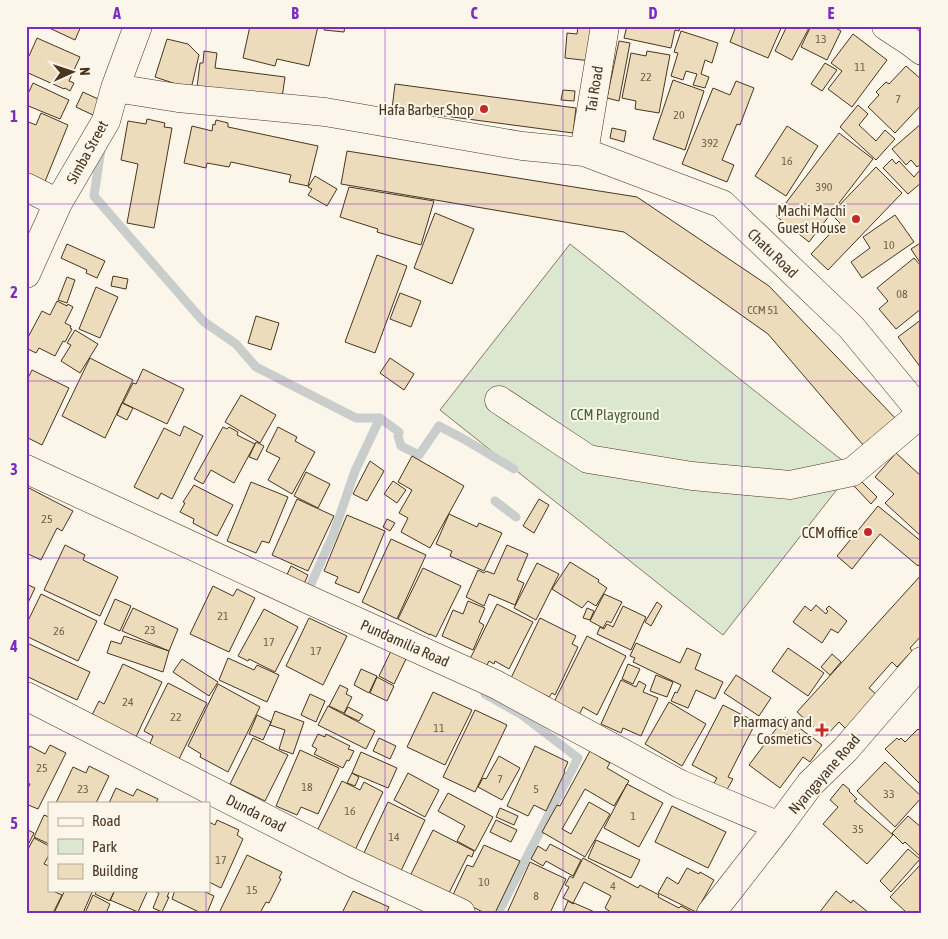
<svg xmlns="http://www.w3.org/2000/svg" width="948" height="939" viewBox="0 0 948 939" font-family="'Asap Condensed',sans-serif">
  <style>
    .green { fill: #dce7d0; stroke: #887966 }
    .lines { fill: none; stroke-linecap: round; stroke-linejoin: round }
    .stream { stroke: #c9cecd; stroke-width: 9 }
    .building { fill: #ecdcbc; stroke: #4a3520 }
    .minor-casing { stroke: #4a3520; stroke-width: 29 }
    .minor { stroke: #fbf6e9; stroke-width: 28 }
    .grid { fill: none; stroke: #7b2cbf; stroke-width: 1; stroke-opacity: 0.55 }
    .poi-dot { fill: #c62828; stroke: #fbf6e9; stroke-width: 2 }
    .labels { text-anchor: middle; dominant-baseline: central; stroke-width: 4; stroke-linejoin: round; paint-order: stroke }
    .number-label { font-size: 12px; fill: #725f47 }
    .street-label { font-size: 15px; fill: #4a3520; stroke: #fbf6e9 }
    .poi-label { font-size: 15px; fill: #4a3520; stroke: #fbf6e9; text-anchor: end }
    .park-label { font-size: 15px; fill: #436837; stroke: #fbf6e9 }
    .neatline { fill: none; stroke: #7b2cbf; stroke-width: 2 }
    .grid-label { font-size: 16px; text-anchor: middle; font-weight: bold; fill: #7b2cbf }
  </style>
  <rect width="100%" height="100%" fill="#fbf6e9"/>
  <!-- green -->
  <path class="green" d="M 570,244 L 853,469 L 723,635 L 440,410 Z"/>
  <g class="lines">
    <!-- stream -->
    <path class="stream" d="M 101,149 L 94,196 L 203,321 L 236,344 L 256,367 L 356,418 L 380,418
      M 495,501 L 516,517
      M 306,595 L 333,535 L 355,471 L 380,418 L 399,432 L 398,436 L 401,446 L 419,455 L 439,426 L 462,438 L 514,469
      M 485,694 L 522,715 L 578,758 L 498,913"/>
  </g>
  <!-- building -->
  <path class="building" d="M 45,26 L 81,26 L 75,40 Z
    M 250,26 L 318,26 L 309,66 L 277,59 L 275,66 L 243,58 Z
    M 325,26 L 345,26 L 344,32 L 324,30 Z
    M 578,26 L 595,26 L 591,61 L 565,58 L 567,33 L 577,34 Z
    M 627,26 L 680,26 L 679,31 L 675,30 L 671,48 L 624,38 Z
    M 736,26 L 782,26 L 768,58 L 730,42 Z
    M 787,26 L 810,26 L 792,60 L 775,51 Z
    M 811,26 L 832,26 L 841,31 L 827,60 L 801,47 Z
    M 681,31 L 718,43 L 712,63 L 705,60 L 701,74 L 709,77 L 705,88 L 693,85 L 697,74 L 686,71 L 683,80 L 671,76 L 678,53 L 674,52 Z
    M 853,34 L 887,60 L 852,107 L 828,89 L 842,71 L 831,63 Z
    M 37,38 L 80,57 L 69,81 L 74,83 L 70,91 L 65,88 L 64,89 L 26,72 L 26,55 L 29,56 Z
    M 167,39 L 188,44 L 199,55 L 191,89 L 155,77 Z
    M 619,41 L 630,43 L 619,101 L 607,98 Z
    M 204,51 L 217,53 L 215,68 L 285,77 L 282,98 L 197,87 L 200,63 L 203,63 Z
    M 647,51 L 670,55 L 659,113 L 635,109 L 636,101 L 622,98 L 631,53 L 646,56 Z
    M 825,63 L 837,70 L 822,91 L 811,84 Z
    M 906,66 L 922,80 L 922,104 L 895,133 L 868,107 L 879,95 L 876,92 L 886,82 L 889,84 Z
    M 673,80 L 704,91 L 685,150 L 653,139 Z
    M 736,81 L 754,88 L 740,125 L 737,124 L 722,160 L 734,165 L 727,182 L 682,164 L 713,88 L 730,95 Z
    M 33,83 L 69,100 L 60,119 L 26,105 L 26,98 Z
    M 395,84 L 576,108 L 573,133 L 392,109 Z
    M 563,90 L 575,91 L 574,101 L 561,100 Z
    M 83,92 L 100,100 L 93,115 L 76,107 Z
    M 858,105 L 868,114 L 859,125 L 876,141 L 885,130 L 895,139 L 876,160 L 840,127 Z
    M 41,113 L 68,125 L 44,184 L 26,176 L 26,121 L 36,125 Z
    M 147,119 L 165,123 L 164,127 L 172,128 L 154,228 L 127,223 L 138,164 L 121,160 L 128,121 L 146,124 Z
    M 216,120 L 228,123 L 228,127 L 318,146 L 308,186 L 289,182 L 291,175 L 231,162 L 229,167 L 207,163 L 206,168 L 184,163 L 192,126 L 212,131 L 213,124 L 215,125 Z
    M 922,123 L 922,163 L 917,167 L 911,160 L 906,165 L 892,149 Z
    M 787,126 L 818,146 L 786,196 L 755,176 Z
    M 612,128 L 626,131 L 624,142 L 610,138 Z
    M 839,133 L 873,159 L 809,242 L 776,216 Z
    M 347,151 L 637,197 L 769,286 L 897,420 L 864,446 L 768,334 L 624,232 L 341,184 Z
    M 892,159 L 896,164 L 899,161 L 914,177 L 920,170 L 922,171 L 922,182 L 908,194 L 883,168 Z
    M 876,167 L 902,193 L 828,270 L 811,254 L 840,223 L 831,214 Z
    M 315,176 L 337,189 L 327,206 L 308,195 L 312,189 L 308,187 Z
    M 349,187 L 434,201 L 421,245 L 377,232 L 378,229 L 340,217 Z
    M 435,213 L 474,229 L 452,284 L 414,268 Z
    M 895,215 L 914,242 L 862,278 L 851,262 L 870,248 L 863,237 Z
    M 922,242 L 922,264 L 921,264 L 911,249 Z
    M 67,244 L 105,261 L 97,278 L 86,273 L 87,270 L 61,258 Z
    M 377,255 L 407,266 L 375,353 L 345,342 Z
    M 914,258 L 922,267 L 922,308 L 896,329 L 879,309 L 888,301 L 877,288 Z
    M 113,276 L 128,279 L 126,289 L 111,286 Z
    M 67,277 L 75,280 L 67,303 L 58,300 Z
    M 96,287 L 118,297 L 100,338 L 79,329 Z
    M 400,293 L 421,301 L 411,327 L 390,319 Z
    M 57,301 L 67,306 L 68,304 L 73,307 L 65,323 L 71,326 L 70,328 L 72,329 L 65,342 L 63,341 L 55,356 L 39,348 L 36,353 L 26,348 L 26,341 L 42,311 L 50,315 Z
    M 256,316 L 279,323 L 271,350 L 248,343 Z
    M 922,319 L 922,367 L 921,368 L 898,337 Z
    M 75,330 L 98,344 L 80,373 L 61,361 L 71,345 L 67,343 Z
    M 90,358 L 133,380 L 105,438 L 62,416 Z
    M 390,358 L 414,374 L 404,390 L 380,373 Z
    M 143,369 L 184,389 L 167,424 L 123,403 L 133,383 L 136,384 Z
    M 32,370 L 69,388 L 42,445 L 26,437 L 26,382 Z
    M 241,395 L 276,415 L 260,443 L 225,422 Z
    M 122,403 L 133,408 L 127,420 L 117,415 Z
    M 184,426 L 203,436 L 172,499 L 161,493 L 158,499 L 134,487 L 164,428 L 180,436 Z
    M 223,427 L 227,429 L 229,427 L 238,432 L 237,435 L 255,444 L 234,483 L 211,470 L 203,484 L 194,479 Z
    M 278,427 L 297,437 L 295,441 L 315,452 L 292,494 L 268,480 L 280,458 L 266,451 Z
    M 256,442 L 264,446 L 257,460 L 249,457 Z
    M 896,453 L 922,477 L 922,537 L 885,503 L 894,494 L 875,477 Z
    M 412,456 L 464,486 L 430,548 L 401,532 L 408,518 L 399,513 L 412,490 L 398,482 Z
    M 370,461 L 384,471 L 367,501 L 353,494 Z
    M 306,472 L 330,484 L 318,508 L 294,496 Z
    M 860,480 L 877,497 L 871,504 L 854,486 Z
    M 393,481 L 406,490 L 397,503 L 384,494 Z
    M 251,482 L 288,497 L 269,543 L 262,541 L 256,553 L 227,541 Z
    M 194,485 L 233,505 L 217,536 L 193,523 L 194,519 L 180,512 L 185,503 L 183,502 Z
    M 29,488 L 73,511 L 62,531 L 57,528 L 41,560 L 26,553 L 26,494 Z
    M 297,499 L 334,516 L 308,571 L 272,555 Z
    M 539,499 L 549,505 L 534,533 L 523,526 Z
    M 878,506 L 922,542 L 922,561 L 918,566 L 880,534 L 852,569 L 837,556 Z
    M 449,514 L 477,527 L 479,523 L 502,533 L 484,571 L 450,556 L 452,551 L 436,544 Z
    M 347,515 L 385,531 L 359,593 L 335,583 L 338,577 L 324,571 Z
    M 387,519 L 395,523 L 390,531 L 383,527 Z
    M 391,539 L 426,555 L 397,619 L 362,602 Z
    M 65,545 L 85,555 L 83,560 L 118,577 L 100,616 L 44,590 Z
    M 507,545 L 528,554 L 517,580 L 524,583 L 515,605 L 489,594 L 484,606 L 466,597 L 478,570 L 484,573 L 486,571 L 494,574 Z
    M 570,562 L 599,580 L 598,582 L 607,588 L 596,606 L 588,601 L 582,608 L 552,589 Z
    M 537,563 L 559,574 L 536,620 L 514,608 Z
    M 291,566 L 308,575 L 302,588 L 285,579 Z
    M 423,568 L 461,586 L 436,637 L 430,634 L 430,635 L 398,619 Z
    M 922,574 L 922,635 L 910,648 L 912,651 L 897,667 L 892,662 L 869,688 L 877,695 L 846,729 L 839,722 L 825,737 L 797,712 Z
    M 26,584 L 35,588 L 26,607 Z
    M 213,586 L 233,596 L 237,589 L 255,598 L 229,652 L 190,634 Z
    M 41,594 L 97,621 L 78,661 L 26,636 L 26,625 Z
    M 604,594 L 622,602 L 611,623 L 607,621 L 603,628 L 590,621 Z
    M 115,599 L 131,606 L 120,631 L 104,624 Z
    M 468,601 L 485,608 L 479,622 L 484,625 L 473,650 L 442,636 L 453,610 L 463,614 Z
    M 657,602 L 662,606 L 651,626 L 645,622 Z
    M 497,604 L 533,622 L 509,669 L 495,661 L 494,664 L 489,661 L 486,667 L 470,659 Z
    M 816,605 L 826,614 L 828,611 L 826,609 L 829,606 L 847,621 L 838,633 L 831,629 L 822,643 L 793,622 L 805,606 L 811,611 Z
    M 623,606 L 646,617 L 631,650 L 597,634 L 600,627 L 604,629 L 607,624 L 613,627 Z
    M 133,608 L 178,629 L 169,651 L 122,631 Z
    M 587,608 L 594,611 L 590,620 L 583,618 Z
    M 264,609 L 298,627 L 275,672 L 249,659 L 248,661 L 238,656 Z
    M 309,618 L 347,636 L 323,685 L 286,666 Z
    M 540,618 L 576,636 L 572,644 L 578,647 L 555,695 L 552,693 L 549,697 L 511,678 Z
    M 124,636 L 169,651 L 163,672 L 107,653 L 111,641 L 121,644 Z
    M 587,636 L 626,656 L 597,715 L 583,707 L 579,715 L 554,702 Z
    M 27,643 L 90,672 L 77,700 L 26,676 Z
    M 636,643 L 680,663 L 687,648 L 701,654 L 695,669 L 723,682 L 715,699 L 696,690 L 688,708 L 671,701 L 675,692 L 677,693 L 681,685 L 633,662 L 635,658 L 630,656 Z
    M 788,648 L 824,673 L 808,696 L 772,671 Z
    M 391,651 L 406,659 L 394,684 L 379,676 Z
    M 832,654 L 841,662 L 830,675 L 821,667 Z
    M 228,658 L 254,670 L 257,665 L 279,675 L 267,702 L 219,680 Z
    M 182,659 L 218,682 L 209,696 L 173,672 Z
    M 123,664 L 162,682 L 135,739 L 90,719 L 99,701 L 104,704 Z
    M 628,664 L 640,669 L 633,684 L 622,679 Z
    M 361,669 L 377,676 L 369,693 L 354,685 Z
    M 656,675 L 673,682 L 667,697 L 650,691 Z
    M 736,675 L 771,698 L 759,716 L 724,693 Z
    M 377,677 L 394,686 L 387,701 L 370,693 Z
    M 621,680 L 636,687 L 639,681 L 646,685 L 643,692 L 658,698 L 641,736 L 623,728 L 621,733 L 601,724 Z
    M 168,683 L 207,703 L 178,761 L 149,746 L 153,736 L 144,731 Z
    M 218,684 L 260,707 L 228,772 L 200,757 L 201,754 L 188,746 Z
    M 340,685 L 348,689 L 346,694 L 352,697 L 344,713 L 329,706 Z
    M 433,692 L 472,710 L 445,765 L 407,747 Z
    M 310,694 L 325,701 L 316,722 L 301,715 Z
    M 669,702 L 706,724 L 682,766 L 645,744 Z
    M 723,705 L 756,722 L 728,777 L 733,779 L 724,795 L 711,788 L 717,778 L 692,765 Z
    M 328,706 L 375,731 L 366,749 L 318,725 Z
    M 348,707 L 363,715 L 359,721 L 344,714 Z
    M 475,710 L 507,725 L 475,792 L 443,777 Z
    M 275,711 L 304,722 L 293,754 L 279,749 L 285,730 L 270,725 Z
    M 257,715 L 271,722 L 263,740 L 249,734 Z
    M 785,717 L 822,745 L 810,762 L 803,757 L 780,788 L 749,765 Z
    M 918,729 L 922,733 L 922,786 L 885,749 L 897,738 L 899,740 L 901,738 L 905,742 Z
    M 318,734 L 325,737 L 326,734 L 350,746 L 348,749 L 354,751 L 349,761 L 347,760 L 343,768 L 314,754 L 317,749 L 312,746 Z
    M 253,738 L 288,755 L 265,801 L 230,784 Z
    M 379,738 L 396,746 L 390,759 L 373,751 Z
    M 50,745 L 66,753 L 38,809 L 26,804 L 26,792 L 30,784 L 26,782 L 26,754 L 30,746 L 45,754 Z
    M 535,746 L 568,762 L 564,771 L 565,772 L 546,811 L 534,805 L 528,816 L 507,806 Z
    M 300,750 L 339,768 L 318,814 L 301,807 L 297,815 L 276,806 Z
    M 590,751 L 610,763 L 607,768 L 629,781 L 614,806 L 585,789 L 562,829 L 571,834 L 589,802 L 610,814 L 585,857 L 542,832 L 557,805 L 560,806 Z
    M 361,752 L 397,768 L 388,788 L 352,773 Z
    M 499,756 L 520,768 L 502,800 L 478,787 L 483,778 L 486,779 Z
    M 885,762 L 922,797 L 895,827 L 857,791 Z
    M 89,766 L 109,776 L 96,803 L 56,803 L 73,767 L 86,773 Z
    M 352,773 L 359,777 L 355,786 L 347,783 Z
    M 408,773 L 439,790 L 425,817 L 394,800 Z
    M 342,781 L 360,790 L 364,782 L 383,792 L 355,850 L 317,831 Z
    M 627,784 L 663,803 L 639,847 L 604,828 Z
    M 843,784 L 850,790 L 849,791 L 857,799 L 854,801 L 893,835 L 867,864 L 823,824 L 838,807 L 830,800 Z
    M 116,788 L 133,796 L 137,789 L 158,799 L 156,803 L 109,803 Z
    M 448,793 L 493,817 L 475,851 L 457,841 L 465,826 L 438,811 Z
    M 388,802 L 425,820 L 400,873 L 363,855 Z
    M 672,806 L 726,832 L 708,868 L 655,842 Z
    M 500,808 L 518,816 L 514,825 L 496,817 Z
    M 44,815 L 49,817 L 49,844 L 34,837 Z
    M 908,816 L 922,828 L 922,858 L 905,842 L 903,844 L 892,833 Z
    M 217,820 L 239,830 L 237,835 L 243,839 L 221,888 L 209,882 L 209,822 L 215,825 Z
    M 496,820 L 517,830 L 511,842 L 490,832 Z
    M 26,829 L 34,833 L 26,849 Z
    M 433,830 L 474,851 L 472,857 L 468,855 L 447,897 L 409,878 Z
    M 34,838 L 49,846 L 49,855 L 44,864 L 49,866 L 49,890 L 56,890 L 55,892 L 62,895 L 53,913 L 26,913 L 26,856 L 28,853 L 26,853 Z
    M 596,840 L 640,860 L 631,878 L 588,858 Z
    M 550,844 L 581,860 L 573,876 L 546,861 L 543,866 L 531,859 L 538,846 L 546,851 Z
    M 484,845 L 520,861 L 495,913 L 485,913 L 452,897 L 467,865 L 473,867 Z
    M 908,849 L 920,859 L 891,892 L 880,881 Z
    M 247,855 L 282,872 L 279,878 L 281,879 L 269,903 L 266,902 L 260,913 L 219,913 Z
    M 583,858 L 638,888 L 640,885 L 659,895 L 658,897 L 679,908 L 681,906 L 694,913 L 612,913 L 605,908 L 611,896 L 584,882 L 573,903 L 563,898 L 569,887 L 565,885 L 570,876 L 573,878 Z
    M 530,862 L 566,879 L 550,913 L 507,913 Z
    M 922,863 L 922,913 L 907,913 L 890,897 Z
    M 687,868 L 699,874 L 700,872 L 714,880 L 696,912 L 658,893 L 667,877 L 678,884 Z
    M 65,890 L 93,890 L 83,913 L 54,913 Z
    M 97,890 L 115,890 L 110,901 L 95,894 Z
    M 115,890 L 148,890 L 138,912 L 110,900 Z
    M 152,890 L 170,890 L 167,897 L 169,897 L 162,912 L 153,908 L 159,893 Z
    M 175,890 L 201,890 L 214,896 L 207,913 L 201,913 L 172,899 Z
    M 353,891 L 389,907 L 386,913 L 342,913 Z
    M 836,891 L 851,903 L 853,900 L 868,912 L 819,913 Z
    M 93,895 L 110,904 L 106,913 L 85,913 Z
    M 568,901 L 573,904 L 574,903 L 597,913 L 563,913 Z"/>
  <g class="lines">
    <!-- minor casing -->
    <g class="minor-casing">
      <path id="minor" d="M 886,26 L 909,41 L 922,51
        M 115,88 L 178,98 L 325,112 L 522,146 L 584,152 L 722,204 L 851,327 L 922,413 L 852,472 L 790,485 L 692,476 L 588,459 L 499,400
        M 584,152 L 605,26
        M 26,187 L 58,203
        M 26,274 L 58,203 L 106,121 L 115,88 L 138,26
        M 26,469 L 305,598 L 495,684 L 680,784 L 779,826
        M 26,696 L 355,864 L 461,913
        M 711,913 L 779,826 L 810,784 L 845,750 L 922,661"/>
    </g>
    <!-- minor -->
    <use href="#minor" class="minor"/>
  </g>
  <!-- grid -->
  <path class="grid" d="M 206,26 L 206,803M 385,26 L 385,913M 563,26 L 563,913M 742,26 L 742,913M 26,204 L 922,204M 26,381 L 922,381M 26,558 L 922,558M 26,735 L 922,735M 206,890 L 206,913"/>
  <!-- markers -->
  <g class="poi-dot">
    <circle cx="484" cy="109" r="5"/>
    <circle cx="856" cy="219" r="5"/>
    <circle cx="868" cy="532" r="5"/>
    <path d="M819.5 722.5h5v5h5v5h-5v5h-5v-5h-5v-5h5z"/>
  </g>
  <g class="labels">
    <!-- number labels -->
    <g class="number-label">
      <text x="821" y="39">13</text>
      <text x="860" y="67">11</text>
      <text x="646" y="77">22</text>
      <text x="898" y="99">7</text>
      <text x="679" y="115">20</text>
      <text x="710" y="143">392</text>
      <text x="787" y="161">16</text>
      <text x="824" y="187">390</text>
      <text x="889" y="245">10</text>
      <text x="902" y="294">08</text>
      <text x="763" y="310">CCM 51</text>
      <text x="47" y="519">25</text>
      <text x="223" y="616">21</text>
      <text x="150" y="630">23</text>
      <text x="59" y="631">26</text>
      <text x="269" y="642">17</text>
      <text x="316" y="651">17</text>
      <text x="128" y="702">24</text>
      <text x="176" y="717">22</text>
      <text x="439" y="728">11</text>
      <text x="42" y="768">25</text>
      <text x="500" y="779">7</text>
      <text x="307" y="787">18</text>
      <text x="83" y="789">23</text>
      <text x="536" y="789">5</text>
      <text x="889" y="794">33</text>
      <text x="350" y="811">16</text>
      <text x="633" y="816">1</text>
      <text x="858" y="829">35</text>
      <text x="394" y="837">14</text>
      <text x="221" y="860">17</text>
      <text x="484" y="882">10</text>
      <text x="613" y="886">4</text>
      <text x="252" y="890">15</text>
      <text x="536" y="896">8</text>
    </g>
    <!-- street labels -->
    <g class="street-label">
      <text transform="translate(594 89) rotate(-81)">Tai Road</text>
      <text transform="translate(87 152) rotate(-61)">Simba Street</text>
      <text transform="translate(773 253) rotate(44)">Chatu Road</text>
      <text transform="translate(405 643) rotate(24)">Pundamilia Road</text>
      <text transform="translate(824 774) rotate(-49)">Nyangayane Road</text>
      <text transform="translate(256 813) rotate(27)">Dunda road</text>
    </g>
    <!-- poi labels -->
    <g class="poi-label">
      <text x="474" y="109">Hafa Barber Shop</text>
      <text x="846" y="210">Machi Machi<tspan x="846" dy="17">Guest House</tspan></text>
      <text x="858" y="532">CCM office</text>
      <text x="812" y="721">Pharmacy and<tspan x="812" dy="17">Cosmetics</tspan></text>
    </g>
    <!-- park labels -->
    <g class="park-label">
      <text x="615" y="414">CCM Playground</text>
    </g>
  </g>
  <!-- border -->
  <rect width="948" height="939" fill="none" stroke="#fbf6e9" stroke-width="55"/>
  <!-- legend -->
  <rect x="48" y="802" width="162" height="90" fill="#fbf6e9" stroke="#b4a999"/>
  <rect x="58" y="818" width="25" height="8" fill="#fbf6e9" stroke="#b4a999"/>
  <text x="92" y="826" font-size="15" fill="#4a3520">Road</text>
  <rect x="58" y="839" width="25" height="15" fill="#dce7d0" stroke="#b4a999"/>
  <text x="92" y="852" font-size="15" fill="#4a3520">Park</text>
  <rect x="58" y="864" width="25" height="15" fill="#ecdcbc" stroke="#b4a999"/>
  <text x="92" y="876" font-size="15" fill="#4a3520">Building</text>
  <!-- north arrow -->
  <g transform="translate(72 72) rotate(87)" stroke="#fbf6e9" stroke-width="4" paint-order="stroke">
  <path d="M0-4L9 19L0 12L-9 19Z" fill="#4a3520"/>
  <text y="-8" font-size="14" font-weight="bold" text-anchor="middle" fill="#4a3520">N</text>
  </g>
  <rect x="28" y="28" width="892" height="884" class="neatline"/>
  <g class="grid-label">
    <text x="117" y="19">A</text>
    <text x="295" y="19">B</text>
    <text x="474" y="19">C</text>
    <text x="653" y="19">D</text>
    <text x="831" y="19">E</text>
    <text x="14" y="122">1</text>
    <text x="14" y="298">2</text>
    <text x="14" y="475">3</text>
    <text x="14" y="652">4</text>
    <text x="14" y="829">5</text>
  </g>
</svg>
